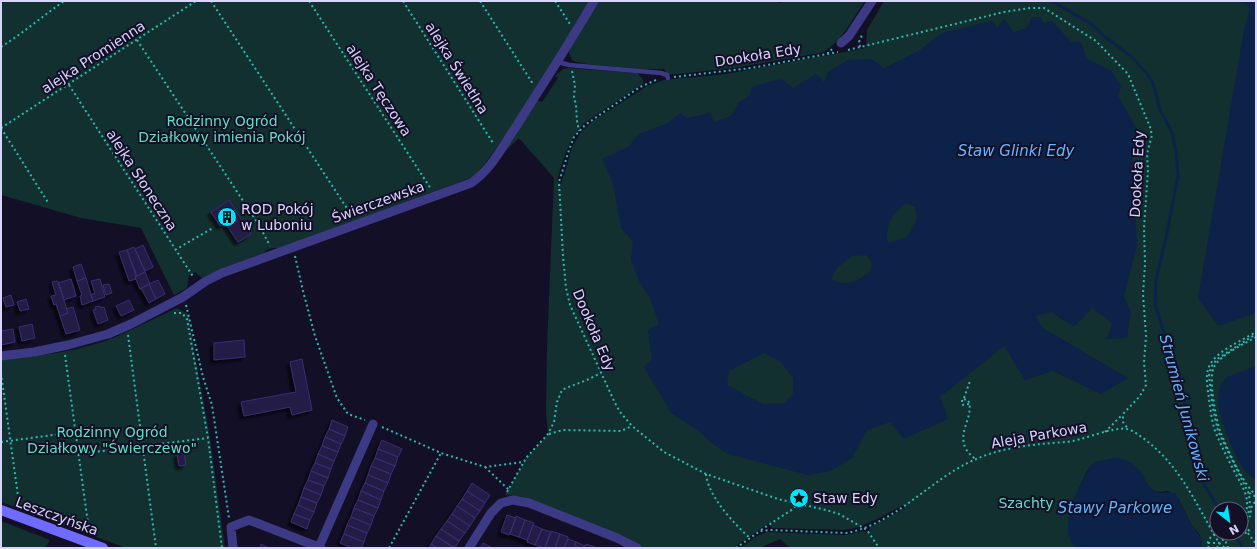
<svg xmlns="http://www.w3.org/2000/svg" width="1257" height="549" viewBox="0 0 1257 549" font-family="'DejaVu Sans',sans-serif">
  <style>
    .green { fill: #12302f; fill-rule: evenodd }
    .water { fill: #0c2248; fill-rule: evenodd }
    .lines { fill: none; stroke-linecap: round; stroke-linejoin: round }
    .stream { stroke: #0c2248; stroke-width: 3 }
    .building { fill: #241b47; stroke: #3b2d73; filter: url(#shadow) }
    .path { stroke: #2fb8b0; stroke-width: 2; stroke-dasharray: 2 3; stroke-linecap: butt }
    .lane { stroke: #3d3a85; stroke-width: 4.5 }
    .street { stroke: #3d3a85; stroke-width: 9 }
    .secondary { stroke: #6f6bff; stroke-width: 10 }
    .labels { text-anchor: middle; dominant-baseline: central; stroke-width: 4; stroke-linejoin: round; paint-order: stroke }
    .street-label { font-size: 14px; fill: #d9d4ff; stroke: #130f26 }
    .park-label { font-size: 14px; fill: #5fe0c0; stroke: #130f26 }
    .poi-label { font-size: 14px; fill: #d9d4ff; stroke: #130f26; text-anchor: start }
    .water-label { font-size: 15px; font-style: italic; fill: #62b6ff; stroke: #130f26 }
  </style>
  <defs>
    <filter id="shadow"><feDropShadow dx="-3.5" dy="3.5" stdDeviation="1" flood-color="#0009"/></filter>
  </defs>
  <rect width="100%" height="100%" fill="#130f26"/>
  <!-- green -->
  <path class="green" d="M 6,1 L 590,1 C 567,39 544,76 520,113 C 505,135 491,158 473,177 L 280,248 C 273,248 268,247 264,253 L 223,268 L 202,278 L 195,272 L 189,275 L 187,288 L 174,295 L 141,228 L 81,218 L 1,195 L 1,4 Z
    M 599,1 L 776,1 L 781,3 L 782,1 L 800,2 L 806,1 L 865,1 C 853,17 840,46 820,53 L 734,68 L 668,75 L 664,69 L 640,69 L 587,64 L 573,61 L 569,54 L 570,47 Z
    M 884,1 L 1256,1 L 1256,548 L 1201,548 L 1202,545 L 1200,535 L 1192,526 L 1178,498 L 1168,491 C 1148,495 1149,484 1139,470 L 1104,461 L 1096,462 L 1087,471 L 1075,497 L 1068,524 L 1072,543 L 1076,548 L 790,548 L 780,539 L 760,548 L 740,548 L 757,536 L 767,532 L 845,535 L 864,531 L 867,534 L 870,532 L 869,529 L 871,527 L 905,508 L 903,505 C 884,515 864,528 843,530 L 772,528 L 769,523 L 733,548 L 641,548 L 523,497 L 505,495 L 526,458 L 548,434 L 546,412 L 547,347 L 554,178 L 519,138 L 501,155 L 537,100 L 542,102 L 558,78 L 555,76 L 563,69 L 568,68 L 637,73 L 642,78 L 644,83 L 583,124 C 568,140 563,160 557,181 L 561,184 L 573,145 L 581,132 L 593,121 L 647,86 L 664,80 L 726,74 L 866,48 L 867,30 ZM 1217,509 L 1241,509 L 1241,533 L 1217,533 Z
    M 177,308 L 188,314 L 210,439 L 225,548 L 126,548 L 1,502 L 1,360 C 41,356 81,351 118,336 C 138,327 157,317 177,308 Z
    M 1,521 L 50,540 L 45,548 L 1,548 Z"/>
  <!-- water -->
  <path class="water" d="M 1237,1 L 1256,1 L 1256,313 L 1218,326 L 1198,298 L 1244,30 L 1250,8 L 1248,5 Z
    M 1032,17 L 1040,17 L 1044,23 L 1052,21 L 1071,42 L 1081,42 L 1087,59 L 1112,71 L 1121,86 L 1118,96 L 1142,138 L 1132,151 L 1137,245 L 1124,296 L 1131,312 L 1127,338 L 1107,339 L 1112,323 L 1092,308 L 1074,327 L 1051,312 L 1035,316 L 1043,328 L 1128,378 L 1101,394 L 1053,371 L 1025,380 L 1004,346 L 940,397 L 948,419 L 904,439 L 890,422 L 867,430 L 852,458 L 831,471 L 808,475 L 728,454 L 714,445 L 700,432 L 671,413 L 644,367 L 652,359 L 648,330 L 659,324 L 650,298 L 639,281 L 631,260 L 633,242 L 621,228 L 613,183 L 602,159 L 628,147 L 639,134 L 666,124 L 681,113 L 687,118 L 710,113 L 714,122 L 731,116 L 739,102 L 749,96 L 753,86 L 782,79 L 793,88 L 816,74 L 824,82 L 828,72 L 848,60 L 871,59 L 884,68 L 920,50 L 942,33 L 992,21 L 997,28 L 1004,19 L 1014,32 L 1027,28 ZM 906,203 L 915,207 L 917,218 L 907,237 L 888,243 C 884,225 893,214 906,203 ZM 866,255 L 872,262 L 870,272 C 856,282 848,287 831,279 L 837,268 L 852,256 ZM 764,353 L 781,362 L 793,378 L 793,394 L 785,403 L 763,404 L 727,385 L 729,371 Z
    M 1256,366 L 1256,479 C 1254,478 1250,476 1248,474 C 1236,463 1218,415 1218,399 C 1218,391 1221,382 1227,377 Z
    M 1113,458 C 1127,458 1137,465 1144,477 C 1147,483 1149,489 1156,492 C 1161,494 1168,491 1175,493 L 1192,526 L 1202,539 L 1202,545 L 1201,548 L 1076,548 L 1072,543 L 1068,534 L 1068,524 L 1075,497 L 1090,466 L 1096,462 Z"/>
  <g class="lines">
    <!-- stream -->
    <path class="stream" d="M 1051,1 L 1090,23 L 1105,37 L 1132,57 L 1148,75 L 1153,83 L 1160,110 L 1171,130 L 1176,152 L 1178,176 L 1166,238 L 1156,280 L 1155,304 L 1171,356 L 1172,375 L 1183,398 L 1193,429 L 1196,462 L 1200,478 L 1219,509
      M 1236,537 L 1243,548"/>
  </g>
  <!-- building -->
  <path class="building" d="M 229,200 L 251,234 L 238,242 L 225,223 L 220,226 L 211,212 Z
    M 143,245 L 153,267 L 145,271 L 135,249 Z
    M 134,247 L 145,272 L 137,276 L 127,250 Z
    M 127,250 L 136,276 L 135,277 L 136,279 L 129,281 L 119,252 Z
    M 81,264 L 86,278 L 77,281 L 73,267 Z
    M 145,272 L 150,284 L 140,289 L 135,277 Z
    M 86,278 L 93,301 L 82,305 L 80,296 L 82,295 L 77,281 Z
    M 71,279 L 76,296 L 64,300 L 58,283 Z
    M 100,279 L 105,297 L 93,301 L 91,295 L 95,293 L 91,281 Z
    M 158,280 L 165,294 L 156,299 L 149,284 Z
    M 58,281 L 68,313 L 60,316 L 56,304 L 54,305 L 51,296 L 56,295 L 52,282 Z
    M 109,284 L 112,293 L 106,295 L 103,285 Z
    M 149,284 L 156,299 L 149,303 L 141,288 Z
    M 11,295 L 14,305 L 6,307 L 3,298 Z
    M 26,299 L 29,309 L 20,311 L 17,302 Z
    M 129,300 L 134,310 L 121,316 L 116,306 Z
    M 100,306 L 101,308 L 104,307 L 108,320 L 98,324 L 93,310 L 96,309 L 95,307 Z
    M 73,307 L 80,330 L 66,334 L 60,316 L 68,313 L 66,309 Z
    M 32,324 L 35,338 L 22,341 L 19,327 Z
    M 13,329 L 15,342 L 1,345 L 1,331 Z
    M 244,340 L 245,357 L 214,360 L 214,343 Z
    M 302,359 L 312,410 L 292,415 L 290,407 L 244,416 L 241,402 L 296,392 L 290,362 Z
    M 332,420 L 348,427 L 345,436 L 329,429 Z
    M 329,429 L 345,436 L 341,444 L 325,437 Z
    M 325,437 L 341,444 L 338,452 L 322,446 Z
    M 382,440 L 402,449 L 398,457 L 378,449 Z
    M 322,446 L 338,452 L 334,461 L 318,454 Z
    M 378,449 L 398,457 L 395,466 L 375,458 Z
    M 184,453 L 186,465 L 179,466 L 177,454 Z
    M 318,454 L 334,461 L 331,469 L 315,463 Z
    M 375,458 L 395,466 L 391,474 L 371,466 Z
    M 315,463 L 331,469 L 328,478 L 311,471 Z
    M 371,466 L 391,474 L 388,483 L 368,475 Z
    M 311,471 L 328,478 L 324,486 L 308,480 Z
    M 368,475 L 388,483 L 384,491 L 365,483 Z
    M 308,480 L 324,486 L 321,495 L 304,488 Z
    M 365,483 L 384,491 L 381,500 L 361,491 Z
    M 472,483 L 490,495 L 485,503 L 467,491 Z
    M 304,488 L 321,495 L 317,503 L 301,497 Z
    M 361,491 L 381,500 L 378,508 L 358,500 Z
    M 467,491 L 485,503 L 480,511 L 462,499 Z
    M 301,497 L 317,503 L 314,512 L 298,505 Z
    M 462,499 L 480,511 L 475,518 L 457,506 Z
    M 358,500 L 378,508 L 374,516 L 354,508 Z
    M 298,505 L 314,512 L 310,520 L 294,514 Z
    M 457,506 L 475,518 L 470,526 L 452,514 Z
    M 354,508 L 374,516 L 371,525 L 351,517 Z
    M 294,514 L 310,520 L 307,529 L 291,522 Z
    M 452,514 L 470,526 L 465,533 L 447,521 Z
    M 507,515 L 516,518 L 509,535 L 501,532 Z
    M 516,516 L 525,520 L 519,537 L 510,534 Z
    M 351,517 L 371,525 L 367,533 L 347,525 Z
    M 525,520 L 534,523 L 527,540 L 519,537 Z
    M 447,521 L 465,533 L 459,541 L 441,529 Z
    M 347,525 L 367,533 L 364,542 L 344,534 Z
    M 533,525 L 542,529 L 535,545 L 527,542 Z
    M 441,529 L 459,541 L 455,548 L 436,536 Z
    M 542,529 L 551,532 L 545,548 L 535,545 Z
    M 551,531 L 560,534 L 555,548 L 547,548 L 545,547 Z
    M 344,534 L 364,542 L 361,548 L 352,548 L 340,543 Z
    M 560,534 L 568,537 L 568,539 L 564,548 L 555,548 Z
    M 436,536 L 454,548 L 437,548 L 431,544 Z
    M 568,539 L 576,542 L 574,548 L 564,548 Z
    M 576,542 L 585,546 L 584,548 L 574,548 Z
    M 483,543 L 491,547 L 491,548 L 480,548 Z
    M 261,544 L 269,548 L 260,548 Z
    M 431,544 L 437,548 L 429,548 Z
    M 586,544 L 595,547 L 595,548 L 584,548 Z"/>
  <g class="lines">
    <!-- path -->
    <path class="path" d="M 211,1 L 352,216
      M 309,1 L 431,189
      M 403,1 L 493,143
      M 480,1 L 533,84
      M 555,1 L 570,24
      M 137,40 L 259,225 L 270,246
      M 1,47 C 23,33 43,16 64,1
      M 860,47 L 859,42 L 863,33
      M 848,50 L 1004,12 L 1030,8 L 1044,8 L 1096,41 L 1128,74 L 1150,127 L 1152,135 L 1147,154 L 1148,170 L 1144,228 L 1145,264 L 1143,294 L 1146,336 L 1144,362 L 1146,385 L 1140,396 L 1123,414 L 1123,422 L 1128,429
      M 828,54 L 828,52 L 834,48
      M 572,71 L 575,85 L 574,97 L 576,105 L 577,121 L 579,131
      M 674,77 L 751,68 L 838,52
      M 656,80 L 640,87 L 585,125 L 574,137 L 569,150 L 559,182 L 563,256 L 566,288 L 570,305 L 615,403 L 620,412 L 632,426 L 664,452 L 706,474 L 778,499 L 826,510 L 839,514 L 867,530 L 879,548
      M 69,85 L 194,278
      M 1,128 L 196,1
      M 1,128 L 49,204
      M 175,250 L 213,228
      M 295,256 L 303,291 L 315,336 L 337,398 L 348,414 L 365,420
      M 186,305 L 203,377 L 212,405 L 229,518
      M 174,313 L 182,313 L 187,319 L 208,438 L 222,548
      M 128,335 L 156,548
      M 1256,337 C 1244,344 1220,355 1214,367 C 1208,378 1216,419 1220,431 C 1226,446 1243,485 1256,495
      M 65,355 L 89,531
      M 1,373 L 19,503 L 18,507
      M 964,398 L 970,381
      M 969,404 L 962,405 L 962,399 L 968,400 C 975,415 958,430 965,447 C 967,452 971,455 975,459
      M 382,427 L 441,453 L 485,467 L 523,462
      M 1105,432 L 1122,415
      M 549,434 L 563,430 L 621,431 L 632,426
      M 1,442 L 75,432
      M 78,454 L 208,438
      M 485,467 L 509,490
      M 706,474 C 708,496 734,524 750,538
      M 507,492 L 526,458 L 548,434 L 554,422 L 557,402 L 562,390 L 566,388 L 587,380 L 601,373
      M 1249,493 L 1256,497
      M 1241,523 C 1255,501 1242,487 1232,467 C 1226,455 1220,443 1215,431 C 1211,419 1210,405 1208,392 C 1207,382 1205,372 1211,363 C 1219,350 1243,340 1256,332
      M 1242,525 L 1256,544
      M 1241,526 C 1249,517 1252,504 1248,492 L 1218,431 L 1213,409 L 1209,376 L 1211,367 L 1217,359 L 1256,334
      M 1241,529 L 1246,533 L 1249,531 L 1247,527 L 1246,524 L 1250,516 L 1252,505 L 1256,501
      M 761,530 L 793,509 L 798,503
      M 1208,543 L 1219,543 L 1231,533
      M 389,548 L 441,453
      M 736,548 L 760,531 L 771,530 L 846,533 C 887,526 921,491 955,470 C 991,448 1025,445 1065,442 C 1083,441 1112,426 1127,429 C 1133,430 1138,435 1143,438 C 1180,465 1196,504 1219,543 L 1225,548
      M 1209,548 C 1205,542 1211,536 1216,533 L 1223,535 L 1227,533
      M 1217,548 L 1219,543
      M 1228,548 L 1226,543 L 1226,540 L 1235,533"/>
    <!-- lane -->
    <path class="lane" d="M 558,62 L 569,65 L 661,73 L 667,75 L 668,78"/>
    <!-- street -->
    <path class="street" d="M 841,43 L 849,36 L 872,1
      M 1,356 L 34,352 L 68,345 L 108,334 L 131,324 L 183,297 L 206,281 L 222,273 L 471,183 C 491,170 502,147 515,128 C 542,86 569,44 594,1
      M 319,547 L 373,424
      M 233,548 L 231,527 L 249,520 L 321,548
      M 469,548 L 491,513 L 501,503 L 513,500 L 529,503 L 617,538 L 637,548"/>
    <!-- secondary -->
    <path class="secondary" d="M 1,510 L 103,548"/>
  </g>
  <!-- icons -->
  <defs>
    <g id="building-disc" transform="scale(1)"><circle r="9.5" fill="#00e5ff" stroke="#130f26"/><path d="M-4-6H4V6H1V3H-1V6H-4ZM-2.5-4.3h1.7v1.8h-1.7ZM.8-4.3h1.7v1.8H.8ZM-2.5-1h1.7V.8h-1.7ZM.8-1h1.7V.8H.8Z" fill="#111"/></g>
    <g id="sight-disc" transform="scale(1)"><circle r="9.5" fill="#00e5ff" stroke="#130f26"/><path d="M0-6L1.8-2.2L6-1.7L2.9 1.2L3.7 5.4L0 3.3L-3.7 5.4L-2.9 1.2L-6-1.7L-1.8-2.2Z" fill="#111"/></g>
  </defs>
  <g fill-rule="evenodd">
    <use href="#building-disc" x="227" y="217"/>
    <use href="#sight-disc" x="799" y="498"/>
  </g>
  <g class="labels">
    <!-- street labels -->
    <g class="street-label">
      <text transform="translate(758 55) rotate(-9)">Dookoła Edy</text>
      <text transform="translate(93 57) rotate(-33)">alejka Promienna</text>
      <text transform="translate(457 68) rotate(58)">alejka Świetlna</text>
      <text transform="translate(379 90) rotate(57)">alejka Tęczowa</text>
      <text transform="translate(1137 174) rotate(-87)">Dookoła Edy</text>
      <text transform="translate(142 180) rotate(57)">alejka Słoneczna</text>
      <text transform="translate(378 202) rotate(-20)">Świerczewska</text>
      <text transform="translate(594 330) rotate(67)">Dookoła Edy</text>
      <text transform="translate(1039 435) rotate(-10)">Aleja Parkowa</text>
      <text transform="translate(57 516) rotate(20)">Leszczyńska</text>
    </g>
    <!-- park labels -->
    <g class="park-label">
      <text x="222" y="121">Rodzinny Ogród<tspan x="222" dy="16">Działkowy imienia Pokój</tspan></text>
      <text x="112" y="432">Rodzinny Ogród<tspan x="112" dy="16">Działkowy "Świerczewo"</tspan></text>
      <text x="1026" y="503">Szachty</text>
    </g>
    <!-- poi labels -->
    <g class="poi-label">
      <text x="241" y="209">ROD Pokój<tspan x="241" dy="16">w Luboniu</tspan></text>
      <text x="813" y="498">Staw Edy</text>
    </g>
    <!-- water labels -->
    <g class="water-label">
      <text x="1016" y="151">Staw Glinki Edy</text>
      <text transform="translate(1184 408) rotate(75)">Strumień Junikowski</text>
      <text x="1115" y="508">Stawy Parkowe</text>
    </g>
  </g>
  <!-- border -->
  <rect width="1257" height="549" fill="none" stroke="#d9d4ff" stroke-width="4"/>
  <!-- north arrow -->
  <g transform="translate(1229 521) rotate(150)"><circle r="19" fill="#130f26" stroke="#625e7d"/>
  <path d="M0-3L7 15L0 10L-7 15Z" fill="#00e5ff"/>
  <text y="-6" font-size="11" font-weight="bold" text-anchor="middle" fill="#d9d4ff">N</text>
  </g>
</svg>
